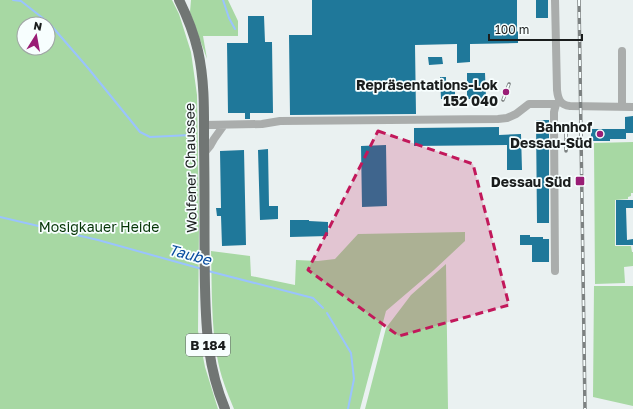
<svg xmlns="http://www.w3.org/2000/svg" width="633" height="409" viewBox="0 0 633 409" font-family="'Golos Text',sans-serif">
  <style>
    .green { fill: #a7d8a3; fill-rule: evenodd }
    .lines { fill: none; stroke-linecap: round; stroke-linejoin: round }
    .stream { stroke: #9ac3fe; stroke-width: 2 }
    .building { fill: #1f789a }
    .minor { stroke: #aaadac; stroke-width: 8 }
    .major { stroke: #717674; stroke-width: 10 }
    .rail-casing { stroke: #7c8181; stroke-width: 3.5 }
    .rail { stroke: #f7fefe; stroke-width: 2; stroke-dasharray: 6; stroke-linecap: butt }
    .marked { fill: #c2185b; fill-opacity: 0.2; stroke: #c2185b; stroke-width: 3; stroke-dasharray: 8 5; stroke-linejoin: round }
    .poi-dot { fill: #991d75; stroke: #f7fefe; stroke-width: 1.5 }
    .labels { text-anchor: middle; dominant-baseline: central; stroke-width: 3.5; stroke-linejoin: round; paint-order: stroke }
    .shield { fill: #f7fefe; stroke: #5c6060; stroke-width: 1 }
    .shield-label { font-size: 13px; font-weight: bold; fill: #1a1d1d }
    .poi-label { font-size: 14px; font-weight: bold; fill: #1a1d1d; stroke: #f7fefe; text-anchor: end }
    .street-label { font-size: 14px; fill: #1a1d1d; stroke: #f7fefe }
    .park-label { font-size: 14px; fill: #043405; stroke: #f7fefe }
    .water-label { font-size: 15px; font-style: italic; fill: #064b9e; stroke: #f7fefe }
  </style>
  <rect width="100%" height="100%" fill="#eaf1f1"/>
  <!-- green -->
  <path class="green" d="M 0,0 L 172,0 L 179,14 L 191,52 L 197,95 L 199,225 L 198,331 L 205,367 L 218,409 L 0,409 ZM 24,24 L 48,24 L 48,48 L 24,48 Z
    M 191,0 L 228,0 L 238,21 L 238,36 L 203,36 L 207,59 L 190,12 Z
    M 633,142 L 633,193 L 631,193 L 631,196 L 628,197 L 628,199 L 615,200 L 615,246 L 631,246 L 632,252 L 633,252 L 633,266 L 624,267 L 625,283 L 595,284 L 594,143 Z
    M 465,232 L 465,241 L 434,270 L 386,311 L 360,409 L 234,409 C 227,392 220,375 217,356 C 211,322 212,286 211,251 L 250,256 L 251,276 L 295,285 L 296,260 L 318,261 L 335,259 L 358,234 Z
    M 446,264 L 448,409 L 365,409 L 386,328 L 411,295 Z
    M 594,286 L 633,286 L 633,406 L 593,397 Z"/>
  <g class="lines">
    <!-- stream -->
    <path class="stream" d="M 13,0 L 21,1 L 49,23 L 88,68 L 140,132 L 150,137 L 191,135
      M 223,0 L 229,18 L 235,29
      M 0,217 L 98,240 L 202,269
      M 208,271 L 313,298 L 323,308
      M 327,313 L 351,353 L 354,379 L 348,409"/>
  </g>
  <!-- building -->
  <path class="building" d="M 312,0 L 517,0 L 517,32 L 518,31 L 518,43 L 470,44 L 470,62 L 457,63 L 457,44 L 415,45 L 416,114 L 290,115 L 289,35 L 312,35 Z
    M 536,0 L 548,0 L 548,18 L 536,18 Z
    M 248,16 L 264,16 L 265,42 L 272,42 L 273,113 L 250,113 L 250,119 L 245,119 L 245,113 L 228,113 L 227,43 L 248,43 Z
    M 428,57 L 442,57 L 443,64 L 429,65 Z
    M 467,73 L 485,73 L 486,99 L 467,99 Z
    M 440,77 L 446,77 L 446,85 L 455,85 L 455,99 L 441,99 Z
    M 633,116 L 633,133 L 626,133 L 626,139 L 610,139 L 610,141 L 591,141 L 591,129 L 625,129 L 625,117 Z
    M 536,120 L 549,120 L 549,223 L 537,223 Z
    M 499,127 L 499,135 L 521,134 L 522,170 L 507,170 L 507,145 L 414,146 L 414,128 Z
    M 386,145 L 387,206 L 362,207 L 361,146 Z
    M 268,149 L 269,206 L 278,206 L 278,219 L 260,220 L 258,150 Z
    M 244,150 L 246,245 L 222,246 L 221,216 L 217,216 L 216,208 L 221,208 L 220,151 Z
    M 616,200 L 633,200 L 633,208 L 626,208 L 627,240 L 633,239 L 633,245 L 616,245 Z
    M 290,220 L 309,220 L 309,221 L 328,222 L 328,236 L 290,237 Z
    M 520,235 L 530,235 L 530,237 L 543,237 L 543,239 L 549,239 L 549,262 L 532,262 L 532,245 L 520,245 Z"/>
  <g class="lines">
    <!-- minor -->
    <path class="minor" d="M 555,0 L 557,90 C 558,99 560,105 570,106 L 633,107
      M 622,51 L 622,107
      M 204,125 L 262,124 L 280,121 L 498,119 L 507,118 L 516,114 L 529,104 L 556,104 L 560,102
      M 205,152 L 210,146 L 214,139 L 224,125
      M 555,271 L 554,119 L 554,112 L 556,104"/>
    <!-- major -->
    <path class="major" d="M 179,0 C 187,16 194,34 198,51 C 205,82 204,114 204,145 C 205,192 204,240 205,287 C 206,331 208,368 225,409"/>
    <!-- rail casing -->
    <g class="rail-casing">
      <path id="rail" d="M 579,0 L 582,202 L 585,409
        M 503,100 L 509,84
        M 566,132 L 566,151"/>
    </g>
    <!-- rail -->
    <use href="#rail" class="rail"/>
  </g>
  <!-- marked area -->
  <path class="marked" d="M 378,131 L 473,164 L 509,305 L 399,336 L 308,270 Z"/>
  <!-- markers -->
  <g class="poi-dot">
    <circle cx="506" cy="92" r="4"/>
    <circle cx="600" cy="134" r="4"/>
    <rect x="575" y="176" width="10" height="10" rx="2"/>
  </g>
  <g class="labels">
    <!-- shield labels -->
    <rect class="shield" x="186" y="334" width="44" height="22" rx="3"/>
    <g class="shield-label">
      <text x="208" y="345">B 184</text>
    </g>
    <!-- poi labels -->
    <g class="poi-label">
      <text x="498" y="84">Repräsentations-Lok<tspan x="498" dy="16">152 040</tspan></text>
      <text x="592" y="126">Bahnhof<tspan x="592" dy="16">Dessau-Süd</tspan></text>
      <text x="571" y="181">Dessau Süd</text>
    </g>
    <!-- street labels -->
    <g class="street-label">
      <text transform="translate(190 168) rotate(-91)">Wolfener Chaussee</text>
    </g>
    <!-- park labels -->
    <g class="park-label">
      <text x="99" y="226">Mosigkauer Heide</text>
    </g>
    <!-- water labels -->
    <g class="water-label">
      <text transform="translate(190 254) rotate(15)">Taube</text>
    </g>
  </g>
  <!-- north arrow -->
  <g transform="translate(36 36) rotate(11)"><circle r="19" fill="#f7fefe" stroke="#9fa4a4"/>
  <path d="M0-3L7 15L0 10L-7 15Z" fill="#991d75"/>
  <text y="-6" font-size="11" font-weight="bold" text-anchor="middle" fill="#1a1d1d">N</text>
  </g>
  <!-- scale -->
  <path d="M489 34v6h93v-6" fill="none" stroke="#1a1d1d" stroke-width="2"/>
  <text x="495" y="34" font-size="12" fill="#1a1d1d" stroke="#f7fefe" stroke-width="3" paint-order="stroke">100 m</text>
</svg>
